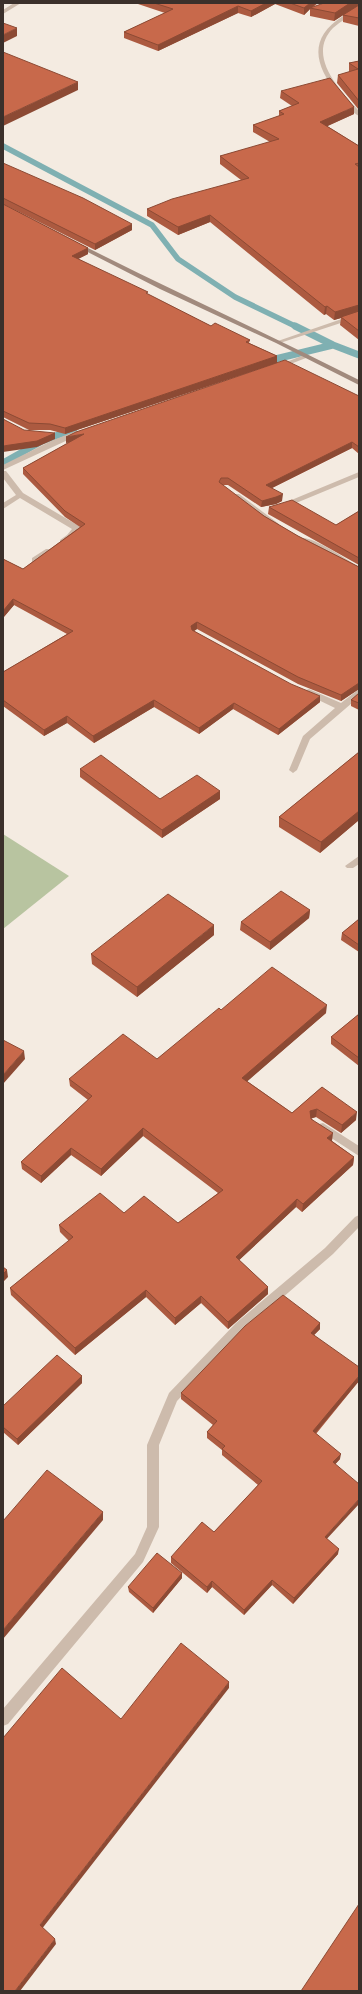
<svg xmlns="http://www.w3.org/2000/svg" width="362" height="1994" viewBox="0 0 362 1994" font-family="Roboto,sans-serif">
  <style>
    .green { fill: #b8c4a0 }
    .lines { fill: none; stroke-linecap: round; stroke-linejoin: round }
    .stream-far1 { stroke: #7fb0b2; stroke-width: 5.5 }
    .stream { stroke: #7fb0b2; stroke-width: 7 }
    .street { fill: #cdbbac; fill-rule: evenodd }
    .secondary { fill: #a18a7d; fill-rule: evenodd }
    .wall { fill: #ac5a40 }
    .shaded-wall { fill: #8c4a34 }
    .building { fill: #c8694b; stroke: #8c4a34 }
  </style>
  <rect width="100%" height="100%" fill="#f4ebe1"/>
  <!-- green -->
  <path class="green" d="M 3,834 L 69,876 L 3,929 Z"/>
  <g class="lines">
    <!-- stream-far1 -->
    <path class="stream-far1" d="M 3,146 L 152,225 L 178,259 L 235,297 L 297,327"/>
    <!-- stream -->
    <path class="stream" d="M 295,326 L 333,345 L 359,355
      M 267,361 L 333,345
      M 3,463 L 42,441 L 74,429"/>
    <!-- street -->
    <path class="street" d="M 14,3 L 21,3 L 3,14 L 3,10 Z
      M 359,6 L 359,10 C 350,16 341,21 333,28 C 306,56 340,90 359,111 L 359,116 C 351,112 343,101 338,94 C 314,65 308,38 343,16 C 348,13 353,9 359,6 Z
      M 359,313 L 359,317 L 280,343 L 275,342 Z
      M 304,355 L 306,356 L 306,358 L 280,368 L 274,367 Z
      M 76,431 L 82,431 L 83,433 L 3,470 L 3,465 L 51,441 Z
      M 3,471 L 6,471 L 23,493 L 79,526 L 80,528 C 75,535 70,545 60,544 L 60,540 L 67,535 L 72,529 L 20,498 L 3,509 L 3,503 L 16,495 L 3,478 Z
      M 359,472 L 359,477 L 284,508 L 281,508 L 277,506 Z
      M 233,494 L 239,494 L 279,524 L 278,526 L 272,526 L 233,498 Z
      M 301,538 C 313,536 348,560 359,567 L 359,572 L 317,549 L 301,542 Z
      M 46,549 L 49,549 L 53,551 L 38,562 L 32,562 L 32,558 Z
      M 309,689 L 341,703 L 359,689 L 359,697 L 310,739 L 297,770 L 293,773 L 289,770 L 303,736 L 335,708 L 306,694 L 305,692 L 306,690 Z
      M 359,856 L 359,864 L 353,868 L 347,868 L 345,866 Z
      M 323,1123 L 359,1146 L 359,1156 L 319,1130 L 318,1127 L 319,1124 Z
      M 359,1215 L 359,1227 L 333,1254 L 244,1331 L 177,1401 L 159,1445 L 159,1527 L 143,1562 L 8,1724 L 3,1726 L 3,1709 L 135,1554 L 147,1527 L 147,1445 L 169,1393 L 236,1323 L 325,1248 L 355,1217 Z"/>
    <!-- secondary -->
    <path class="secondary" d="M 74,243 L 78,243 C 171,290 266,333 359,380 L 359,385 L 276,343 L 160,289 L 74,245 Z"/>
  </g>
  <!-- wall -->
  <path class="wall" d="M 135,3 L 318,3 L 312,8 L 359,3 L 359,26 L 343,22 L 343,15 L 334,21 L 310,16 L 310,9 L 304,15 L 275,4 L 251,17 L 238,13 L 158,51 L 124,38 L 124,32 L 165,13 Z
    M 359,61 L 359,110 L 337,83 L 338,75 L 350,72 L 349,71 L 349,63 Z
    M 281,91 L 354,114 L 327,126 L 359,146 L 359,340 L 340,325 L 341,318 L 334,320 L 326,314 L 324,315 L 210,222 L 178,235 L 147,216 L 147,209 L 241,180 L 220,164 L 220,156 L 270,142 L 253,132 L 253,125 L 279,116 L 279,111 L 292,106 L 280,98 Z
    M 3,163 L 132,230 L 95,250 L 3,204 Z
    M 3,204 L 88,248 L 88,254 L 78,259 L 211,326 L 250,340 L 249,343 L 277,356 L 277,363 L 65,434 L 50,430 L 29,430 L 3,417 Z
    M 359,396 L 359,454 L 352,448 L 272,488 L 282,501 L 276,504 L 261,507 L 228,485 L 222,485 L 264,516 L 298,536 L 359,567 L 359,689 L 341,701 L 298,684 L 197,629 L 194,631 L 320,702 L 278,735 L 233,709 L 199,734 L 154,707 L 94,743 L 67,723 L 44,736 L 3,706 L 3,672 L 67,634 L 14,605 L 3,618 L 3,559 L 23,569 L 80,527 L 65,517 L 23,474 L 23,468 L 68,443 L 66,443 Z
    M 269,507 L 336,525 L 359,511 L 359,565 L 268,514 Z
    M 359,693 L 359,710 L 351,706 L 351,700 Z
    M 359,752 L 359,820 L 320,853 L 279,827 L 279,817 Z
    M 80,769 L 160,799 L 220,791 L 220,799 L 162,838 L 80,777 Z
    M 310,910 L 309,918 L 270,950 L 240,930 L 241,922 Z
    M 359,919 L 359,952 L 341,940 L 342,933 Z
    M 214,935 L 137,997 L 92,964 L 91,954 Z
    M 221,1010 L 326,1013 L 247,1081 L 292,1113 L 322,1087 L 356,1120 L 341,1133 L 316,1117 L 311,1118 L 332,1141 L 354,1157 L 353,1165 L 302,1212 L 296,1207 L 239,1260 L 268,1287 L 268,1294 L 228,1329 L 201,1303 L 175,1325 L 146,1297 L 75,1355 L 11,1295 L 10,1288 L 69,1241 L 60,1232 L 59,1225 L 124,1213 L 178,1223 L 218,1193 L 143,1136 L 101,1176 L 71,1155 L 41,1183 L 22,1169 L 21,1162 L 88,1100 L 70,1086 L 69,1079 L 157,1059 Z
    M 359,1014 L 359,1066 L 331,1044 L 331,1037 Z
    M 320,1323 L 320,1329 L 314,1335 L 359,1381 L 316,1434 L 340,1459 L 335,1464 L 327,1539 L 338,1554 L 293,1604 L 272,1585 L 244,1615 L 212,1587 L 207,1593 L 171,1563 L 171,1557 L 214,1532 L 258,1485 L 222,1455 L 222,1450 L 207,1438 L 207,1432 L 213,1425 L 181,1399 L 181,1393 Z
    M 82,1376 L 82,1383 L 18,1445 L 3,1432 L 3,1406 Z
    M 182,1573 L 182,1578 L 153,1613 L 129,1592 L 128,1587 Z"/>
  <!-- shaded-wall -->
  <path class="shaded-wall" d="M 266,3 L 276,3 L 275,4 L 251,17 L 251,11 Z
    M 310,3 L 317,3 L 311,8 L 310,8 L 310,9 L 304,15 L 304,8 Z
    M 350,3 L 359,3 L 359,5 L 334,21 L 335,13 Z
    M 238,6 L 238,13 L 158,51 L 158,45 Z
    M 17,28 L 17,36 L 3,43 L 3,35 Z
    M 78,82 L 78,90 L 3,126 L 3,117 Z
    M 354,107 L 354,114 L 319,130 L 320,122 Z
    M 210,215 L 210,222 L 178,235 L 178,227 Z
    M 132,224 L 132,230 L 95,250 L 95,244 Z
    M 88,248 L 88,254 L 72,262 L 72,256 Z
    M 359,305 L 359,312 L 341,317 L 341,318 L 334,320 L 335,312 Z
    M 327,306 L 326,314 L 324,315 L 325,307 Z
    M 277,356 L 277,363 L 65,434 L 65,428 Z
    M 55,433 L 55,439 L 37,447 L 3,452 L 3,446 Z
    M 84,434 L 84,441 L 66,443 L 66,437 Z
    M 352,442 L 352,448 L 266,491 L 266,485 Z
    M 283,494 L 282,501 L 276,504 L 261,507 L 262,501 Z
    M 13,599 L 14,605 L 3,618 L 3,611 Z
    M 197,622 L 197,629 L 191,633 L 191,626 Z
    M 359,683 L 359,689 L 341,701 L 341,695 Z
    M 320,696 L 320,702 L 278,735 L 279,729 Z
    M 154,700 L 154,707 L 94,743 L 93,736 Z
    M 234,703 L 233,709 L 199,734 L 199,728 Z
    M 67,716 L 67,723 L 44,736 L 44,730 Z
    M 220,791 L 220,799 L 162,838 L 162,830 Z
    M 359,811 L 359,820 L 320,853 L 321,842 Z
    M 310,910 L 309,918 L 270,950 L 270,942 Z
    M 214,925 L 214,935 L 137,997 L 137,987 Z
    M 327,1005 L 326,1013 L 242,1086 L 242,1078 Z
    M 24,1051 L 25,1059 L 3,1084 L 3,1075 Z
    M 317,1109 L 316,1117 L 310,1119 L 310,1111 Z
    M 357,1112 L 356,1120 L 341,1133 L 342,1125 Z
    M 143,1128 L 143,1136 L 101,1176 L 101,1169 Z
    M 333,1133 L 332,1141 L 327,1146 L 327,1138 Z
    M 71,1148 L 71,1155 L 41,1183 L 41,1176 Z
    M 354,1157 L 353,1165 L 302,1212 L 303,1204 Z
    M 297,1199 L 296,1207 L 235,1264 L 236,1257 Z
    M 7,1270 L 8,1277 L 3,1282 L 3,1274 Z
    M 268,1287 L 268,1294 L 228,1329 L 228,1322 Z
    M 146,1290 L 146,1297 L 75,1355 L 75,1348 Z
    M 201,1296 L 201,1303 L 175,1325 L 175,1318 Z
    M 320,1323 L 320,1329 L 310,1339 L 311,1333 Z
    M 82,1376 L 82,1383 L 18,1445 L 17,1439 Z
    M 359,1376 L 359,1381 L 312,1437 L 313,1431 Z
    M 341,1454 L 340,1459 L 332,1468 L 333,1462 Z
    M 359,1499 L 359,1504 L 324,1542 L 325,1537 Z
    M 103,1512 L 103,1520 L 3,1639 L 3,1630 Z
    M 339,1549 L 338,1554 L 293,1604 L 294,1598 Z
    M 182,1573 L 182,1578 L 153,1613 L 153,1608 Z
    M 272,1580 L 272,1585 L 244,1615 L 244,1610 Z
    M 212,1581 L 212,1587 L 207,1593 L 207,1587 Z
    M 229,1682 L 229,1688 L 41,1930 L 40,1925 Z
    M 55,1939 L 56,1944 L 20,1991 L 15,1991 Z"/>
  <!-- building -->
  <path class="building" d="M 154,3 L 266,3 L 251,11 L 238,6 L 158,45 L 124,32 L 173,9 Z
    M 290,3 L 310,3 L 304,8 Z
    M 324,3 L 350,3 L 335,13 L 310,8 Z
    M 359,5 L 359,18 L 343,15 Z
    M 3,23 L 17,28 L 3,35 Z
    M 3,52 L 78,82 L 3,117 Z
    M 359,61 L 359,101 L 338,75 L 358,69 L 349,63 Z
    M 330,78 L 354,107 L 320,122 L 359,146 L 359,163 L 355,164 L 359,167 L 359,305 L 335,312 L 327,306 L 325,307 L 210,215 L 178,227 L 147,209 L 172,199 L 249,178 L 220,156 L 279,139 L 253,125 L 284,114 L 279,111 L 299,103 L 281,91 Z
    M 3,163 L 83,198 L 132,224 L 95,244 L 3,198 Z
    M 3,204 L 88,248 L 72,256 L 148,292 L 146,293 L 211,326 L 215,323 L 250,340 L 246,342 L 277,356 L 65,428 L 50,424 L 29,423 L 3,411 Z
    M 359,311 L 359,331 L 341,317 Z
    M 285,360 L 359,396 L 359,447 L 352,442 L 266,485 L 283,494 L 276,497 L 262,501 L 228,478 L 221,478 L 219,482 L 264,516 L 298,536 L 359,567 L 359,683 L 341,695 L 298,677 L 197,622 L 191,626 L 192,630 L 291,684 L 320,696 L 279,729 L 234,703 L 199,728 L 154,700 L 93,736 L 67,716 L 44,730 L 3,700 L 3,672 L 73,631 L 13,599 L 3,611 L 3,559 L 23,569 L 85,524 L 65,511 L 23,468 L 84,434 L 66,437 L 76,432 Z
    M 3,419 L 24,430 L 55,433 L 37,441 L 3,446 Z
    M 292,500 L 336,525 L 359,511 L 359,558 L 269,507 Z
    M 359,693 L 359,703 L 351,700 Z
    M 359,752 L 359,811 L 321,842 L 279,817 Z
    M 101,755 L 160,799 L 197,775 L 220,791 L 162,830 L 80,769 Z
    M 281,891 L 310,910 L 270,942 L 241,922 Z
    M 168,894 L 214,925 L 137,987 L 91,954 Z
    M 359,919 L 359,945 L 342,933 Z
    M 272,967 L 327,1005 L 242,1078 L 292,1113 L 322,1087 L 357,1112 L 342,1125 L 317,1109 L 310,1111 L 311,1119 L 333,1133 L 327,1138 L 354,1157 L 303,1204 L 297,1199 L 236,1257 L 268,1287 L 228,1322 L 201,1296 L 175,1318 L 146,1290 L 75,1348 L 10,1288 L 73,1237 L 59,1225 L 100,1193 L 124,1213 L 144,1196 L 178,1223 L 223,1190 L 143,1128 L 101,1169 L 71,1148 L 41,1176 L 21,1162 L 92,1096 L 69,1079 L 123,1034 L 157,1059 L 219,1008 L 221,1010 Z
    M 359,1014 L 359,1058 L 331,1037 Z
    M 3,1040 L 24,1051 L 3,1075 Z
    M 3,1267 L 7,1270 L 3,1274 Z
    M 283,1295 L 320,1323 L 311,1333 L 359,1367 L 359,1376 L 313,1431 L 341,1454 L 333,1462 L 359,1484 L 359,1499 L 325,1537 L 339,1549 L 294,1598 L 272,1580 L 244,1610 L 212,1581 L 207,1587 L 171,1557 L 202,1522 L 214,1532 L 262,1481 L 222,1449 L 225,1446 L 207,1432 L 217,1421 L 181,1393 L 245,1326 Z
    M 57,1355 L 82,1376 L 17,1439 L 3,1427 L 3,1406 Z
    M 47,1470 L 103,1512 L 3,1630 L 3,1521 Z
    M 157,1553 L 182,1573 L 153,1608 L 128,1587 Z
    M 181,1643 L 229,1682 L 40,1925 L 55,1939 L 15,1991 L 3,1991 L 3,1738 L 62,1668 L 121,1719 Z
    M 359,1904 L 359,1991 L 301,1991 Z"/>
  <!-- border -->
  <rect width="362" height="1994" fill="none" stroke="#3b302b" stroke-width="8"/>
</svg>
